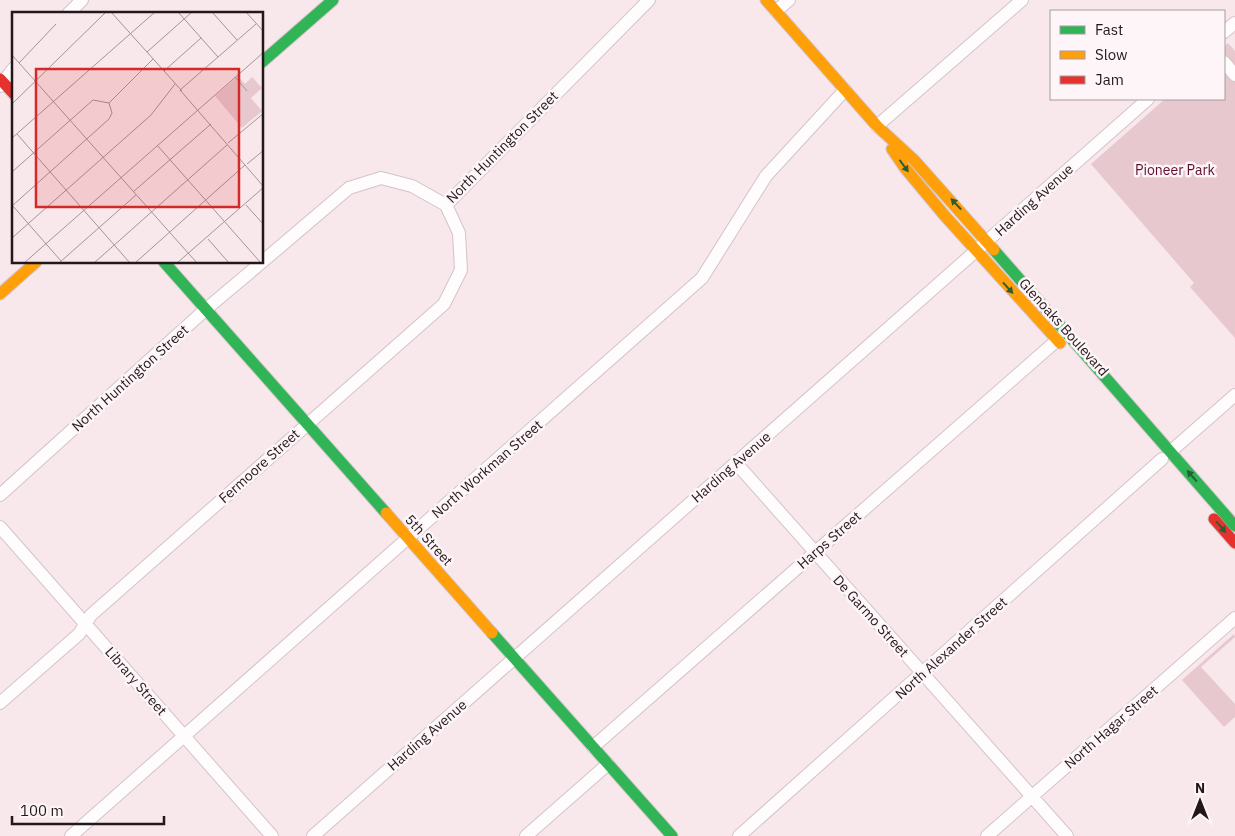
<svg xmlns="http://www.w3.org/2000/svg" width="1235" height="836" viewBox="0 0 1235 836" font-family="'IBM Plex Sans',sans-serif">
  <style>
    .green { fill: #e7c8cf }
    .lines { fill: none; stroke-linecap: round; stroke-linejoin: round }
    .street-casing { stroke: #d2c4c8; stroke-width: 14 }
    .fast-casing { stroke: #d2c4c8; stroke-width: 13 }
    .slow-casing { stroke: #d2c4c8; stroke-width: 13 }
    .jam-casing { stroke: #d2c4c8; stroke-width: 13 }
    .street { stroke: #fefcfc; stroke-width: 12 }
    .fast { stroke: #30b455; stroke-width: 11 }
    .slow { stroke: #ff9f0a; stroke-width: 11 }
    .jam { stroke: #e5322d; stroke-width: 11 }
    .oneway { fill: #295e35 }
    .labels { text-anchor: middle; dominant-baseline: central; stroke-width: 5; stroke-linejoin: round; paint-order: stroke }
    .street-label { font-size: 14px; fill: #23171a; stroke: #fdf5f7 }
    .park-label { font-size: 14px; fill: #610f2f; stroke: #fdf5f7 }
    .inset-road { fill: none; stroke: #a39498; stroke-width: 1 }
    .view { fill: #d62828; fill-opacity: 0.15; stroke: #d62828; stroke-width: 2.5 }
    .inset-edge { fill: none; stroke: #23171a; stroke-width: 2.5 }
  </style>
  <rect width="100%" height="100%" fill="#f8e8ec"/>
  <!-- green -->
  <path class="green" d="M 1228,43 L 1235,51 L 1235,338 L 1190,287 L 1194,283 L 1091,164 L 1165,99 L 1224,99 L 1224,47 Z
    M 1234,634 L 1235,637 L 1201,667 L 1235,704 L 1235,717 L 1224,727 L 1182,680 Z"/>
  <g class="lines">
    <!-- street casing -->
    <g class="street-casing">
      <path id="street" d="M 776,11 L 789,0
        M 68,14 L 82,0
        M 1224,32 L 1235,23
        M 1224,62 L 1235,75
        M 0,86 L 14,68
        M 877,126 L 1022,0
        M 262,262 L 349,188 L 381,178 L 412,186 L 446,205 L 649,0
        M 1170,452 L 1235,395
        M 736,463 L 1067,836
        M 0,495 L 205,310 L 262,262
        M 0,527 L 272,836
        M 0,703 L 79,634 L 91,615 L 444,304 L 461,270 L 459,233 L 446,205
        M 593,747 L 1063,335
        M 71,836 L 702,278 L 766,176 L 845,90
        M 313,836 L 1148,99
        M 526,836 L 608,764
        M 739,836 L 1162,459
        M 987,836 L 1235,618"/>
    </g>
    <!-- fast casing -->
    <g class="fast-casing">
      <path id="fast" d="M 262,62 L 333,0
        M 994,250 L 1235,526
        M 164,262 L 386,513
        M 492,633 L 672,836"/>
    </g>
    <!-- slow casing -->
    <g class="slow-casing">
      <path id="slow" d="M 766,0 L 877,126 L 914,160 L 994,250
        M 892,149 L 905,168 L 945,216 L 1060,343
        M 0,294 L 36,262
        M 386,513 L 492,633"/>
    </g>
    <!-- jam casing -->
    <g class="jam-casing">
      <path id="jam" d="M 0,79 L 14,94
        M 1214,519 L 1235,543"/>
    </g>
    <!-- street -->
    <use href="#street" class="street"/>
    <!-- fast -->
    <use href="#fast" class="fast"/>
    <!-- slow -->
    <use href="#slow" class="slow"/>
    <!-- jam -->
    <use href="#jam" class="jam"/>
  </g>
  <!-- one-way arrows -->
  <defs><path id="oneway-solid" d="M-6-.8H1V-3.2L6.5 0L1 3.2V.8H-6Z" transform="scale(1.25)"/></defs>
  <g class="oneway">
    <use href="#oneway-solid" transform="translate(904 166) rotate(54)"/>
    <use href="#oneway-solid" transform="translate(956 204) rotate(-133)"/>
    <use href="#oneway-solid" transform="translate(1008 288) rotate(48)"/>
    <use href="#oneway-solid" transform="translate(1192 476) rotate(-131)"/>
    <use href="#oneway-solid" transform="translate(1221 527) rotate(49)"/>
  </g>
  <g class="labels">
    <!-- street labels -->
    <g class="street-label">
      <text transform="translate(502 147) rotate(-45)">North Huntington Street</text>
      <text transform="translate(1034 200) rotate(-42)">Harding Avenue</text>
      <text transform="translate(1064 327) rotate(48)">Glenoaks Boulevard</text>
      <text transform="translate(130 378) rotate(-42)">North Huntington Street</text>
      <text transform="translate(259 466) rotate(-42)">Fermoore Street</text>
      <text transform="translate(731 467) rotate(-41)">Harding Avenue</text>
      <text transform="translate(487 469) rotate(-41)">North Workman Street</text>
      <text transform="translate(429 540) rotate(48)">5th Street</text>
      <text transform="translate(829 540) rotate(-41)">Harps Street</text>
      <text transform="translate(871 616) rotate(48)">De Garmo Street</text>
      <text transform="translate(951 648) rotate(-42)">North Alexander Street</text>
      <text transform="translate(136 681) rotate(49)">Library Street</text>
      <text transform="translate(1111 727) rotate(-41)">North Hagar Street</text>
      <text transform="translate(427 735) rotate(-41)">Harding Avenue</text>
    </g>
    <!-- park labels -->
    <g class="park-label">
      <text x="1175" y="170">Pioneer Park</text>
    </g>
  </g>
  <!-- overview -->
  <g transform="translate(12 12)">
    <rect width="251" height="251" fill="#f8e8ec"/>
    <path d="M 226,64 L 233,72 L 240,65 L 250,76 L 239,86 L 250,99 L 230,116 L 203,84 Z" fill="#e7c8cf"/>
    <path class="inset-road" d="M 99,0 L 170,79M 166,0 L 206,45M 200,0 L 225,28M 234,0 L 252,20M 135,40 L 180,0M 0,43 L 185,251M 7,51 L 44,12M 152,59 L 189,26M 223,65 L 235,79M 168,78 L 244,12M 0,92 L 94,0M 5,122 L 118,251M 0,126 L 143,0M 216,131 L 252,101M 145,133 L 249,251M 235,152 L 252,138M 0,160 L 81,88 L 97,91 L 141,47M 121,180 L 199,112M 0,193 L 49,249M 234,193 L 252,213M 0,194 L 97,107 L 100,101 L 97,91M 0,226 L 139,103 L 163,72M 196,227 L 217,251M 12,251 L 252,40M 47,251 L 124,183M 82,251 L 215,133M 123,251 L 233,153M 165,251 L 252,175 L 168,78"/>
    <path class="view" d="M 24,57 L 227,57 L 227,195 L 24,195 Z"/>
    <rect width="251" height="251" class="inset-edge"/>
  </g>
  <!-- legend -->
  <rect x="1050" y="10" width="175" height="90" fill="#fdf5f7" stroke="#a69c9f"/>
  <rect x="1060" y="26" width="25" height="8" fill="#30b455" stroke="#a69c9f"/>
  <text x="1095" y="35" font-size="15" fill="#23171a">Fast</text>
  <rect x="1060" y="51" width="25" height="8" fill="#ff9f0a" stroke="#a69c9f"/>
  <text x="1095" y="60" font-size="15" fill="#23171a">Slow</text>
  <rect x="1060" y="76" width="25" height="8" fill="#e5322d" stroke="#a69c9f"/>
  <text x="1095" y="85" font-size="15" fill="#23171a">Jam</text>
  <!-- north arrow -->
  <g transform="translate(1200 801)" stroke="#fdf5f7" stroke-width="4" paint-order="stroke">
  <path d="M0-4L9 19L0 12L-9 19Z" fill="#23171a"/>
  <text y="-8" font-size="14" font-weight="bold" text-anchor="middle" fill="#23171a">N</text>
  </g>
  <!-- scale -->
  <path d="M12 816v8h152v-8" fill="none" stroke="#23171a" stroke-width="2.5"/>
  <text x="20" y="816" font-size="15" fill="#23171a" stroke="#fdf5f7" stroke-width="4" paint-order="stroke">100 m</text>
</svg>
